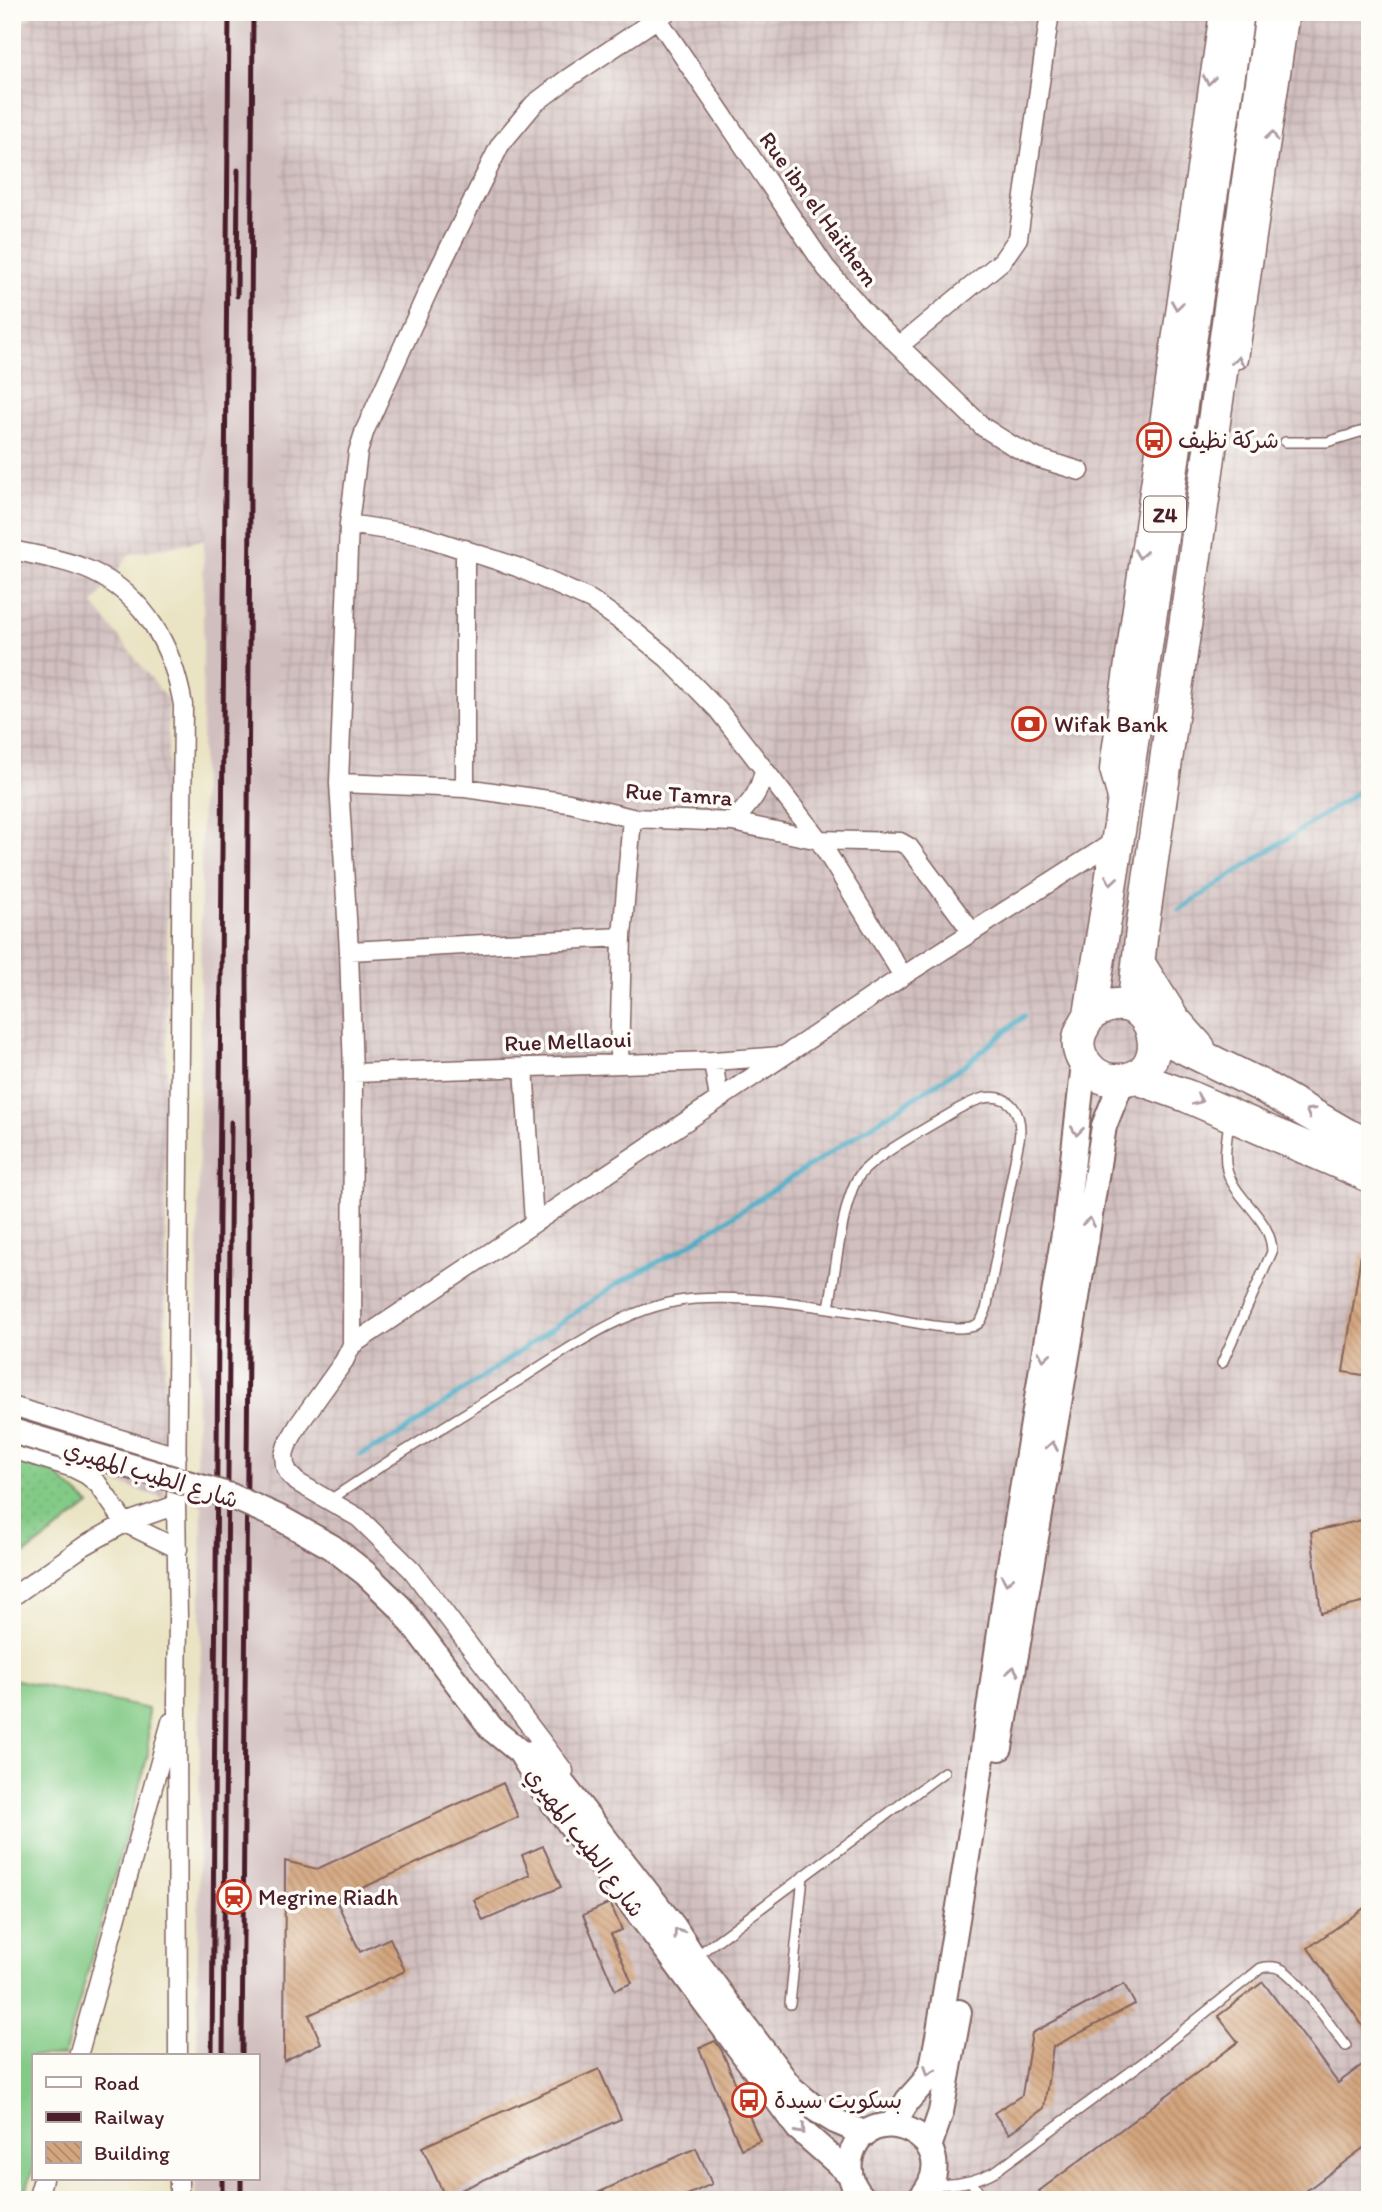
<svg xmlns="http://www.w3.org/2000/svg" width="1382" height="2212" viewBox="0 0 1382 2212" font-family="Itim,'Playpen Sans Arabic',sans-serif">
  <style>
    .industrial { fill: url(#industrial-grid) }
    .railway { fill: #d1bfbf }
    .park { fill: url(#park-dots); stroke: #667458; stroke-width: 2 }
    .pitch { fill: #82ca86; stroke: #667458; stroke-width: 2 }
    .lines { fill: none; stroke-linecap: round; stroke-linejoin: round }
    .stream { stroke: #44acc4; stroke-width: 5 }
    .building { fill: url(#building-back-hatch) }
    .lane-casing { stroke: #826461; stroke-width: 12 }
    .street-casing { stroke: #826461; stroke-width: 21 }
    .secondary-casing { stroke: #826461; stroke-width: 28 }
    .highway-casing { stroke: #826461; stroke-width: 35 }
    .lane { stroke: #fff; stroke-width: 9 }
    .street { stroke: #fff; stroke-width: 18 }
    .secondary { stroke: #fff; stroke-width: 24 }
    .highway { stroke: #fff; stroke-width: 32 }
    .rail { stroke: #4a1f2b; stroke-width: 5 }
    .secondary-bridge-casing { stroke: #826461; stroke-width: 28; stroke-linecap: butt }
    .secondary-bridge { stroke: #fff; stroke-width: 24 }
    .oneway { stroke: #ae9aa0 }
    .labels { text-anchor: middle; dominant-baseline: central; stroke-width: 7; stroke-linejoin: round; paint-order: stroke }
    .shield { fill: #fdfcf7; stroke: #806168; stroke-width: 2 }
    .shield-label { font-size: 21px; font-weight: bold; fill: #4a1f2b }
    .street-label { font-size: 23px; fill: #4a1f2b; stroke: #fdfcf7 }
    .poi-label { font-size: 23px; fill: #4a1f2b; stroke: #fdfcf7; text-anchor: start }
  </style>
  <defs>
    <pattern id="industrial-grid" width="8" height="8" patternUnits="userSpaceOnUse" patternTransform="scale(1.75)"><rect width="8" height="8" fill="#d1bfbf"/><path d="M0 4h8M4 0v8" fill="none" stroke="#b5a4a4"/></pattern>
    <pattern id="park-dots" width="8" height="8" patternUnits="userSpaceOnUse" patternTransform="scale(1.75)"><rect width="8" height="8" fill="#82ca86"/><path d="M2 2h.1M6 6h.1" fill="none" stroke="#72ad74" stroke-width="1.8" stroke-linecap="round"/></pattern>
    <pattern id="building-back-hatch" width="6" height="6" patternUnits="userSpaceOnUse" patternTransform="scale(1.75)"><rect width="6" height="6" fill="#d4a67f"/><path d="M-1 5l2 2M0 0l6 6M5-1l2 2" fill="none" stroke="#ae8768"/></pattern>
  </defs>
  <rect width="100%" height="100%" fill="#fdfcf7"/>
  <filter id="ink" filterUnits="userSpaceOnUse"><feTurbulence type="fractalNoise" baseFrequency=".0143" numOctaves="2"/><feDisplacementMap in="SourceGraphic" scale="14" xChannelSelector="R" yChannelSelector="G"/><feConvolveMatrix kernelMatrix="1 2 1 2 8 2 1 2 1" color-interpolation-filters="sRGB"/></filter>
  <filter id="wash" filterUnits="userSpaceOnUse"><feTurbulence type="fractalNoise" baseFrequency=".00686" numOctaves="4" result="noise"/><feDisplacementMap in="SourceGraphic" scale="28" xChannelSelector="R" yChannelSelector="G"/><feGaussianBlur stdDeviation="1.57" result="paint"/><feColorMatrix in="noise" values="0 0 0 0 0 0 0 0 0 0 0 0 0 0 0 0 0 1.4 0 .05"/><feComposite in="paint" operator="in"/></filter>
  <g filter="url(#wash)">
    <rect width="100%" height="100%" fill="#eae4c4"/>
    <!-- industrial -->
    <path class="industrial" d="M 36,12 L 208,12 L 205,540 L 130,554 L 93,604 L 168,700 L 165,1499 L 12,1448 L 12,33 Z
      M 337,12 L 1370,12 L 1370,2200 L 283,2200 L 289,1544 L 273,1544 L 269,1522 L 272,1469 L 275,770 L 282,101 L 338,101 Z"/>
    <!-- railway -->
    <path class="railway" d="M 208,12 L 337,12 L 338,101 L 282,101 L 275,770 L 272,1469 L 269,1522 L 273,1533 L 273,1543 L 289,1544 L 283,2200 L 196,2200 L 196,2179 L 257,2179 L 257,2056 L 197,2056 L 202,1505 L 196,1504 Z"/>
    <!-- park -->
    <path class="park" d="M 12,1461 L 52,1471 L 90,1505 L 12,1564 Z"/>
    <!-- pitch -->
    <path class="pitch" d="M 12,1679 L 148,1709 L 148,1755 L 64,2056 L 33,2056 L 33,2167 L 24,2200 L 12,2200 Z"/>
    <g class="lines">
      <!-- stream -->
      <path class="stream" d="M 1179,910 L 1370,784
        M 360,1455 L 396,1437 L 615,1285 L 682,1249 L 966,1064 L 1024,1016"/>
    </g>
    <g id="blocks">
      <!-- building -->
      <path class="building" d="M 1361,1254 L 1370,1254 L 1370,1376 L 1343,1372 Z
        M 1370,1518 L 1370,1601 L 1321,1613 L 1311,1532 Z
        M 503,1783 L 518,1817 L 336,1900 L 360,1952 L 390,1938 L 405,1971 L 309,2015 L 321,2043 L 284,2061 L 285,1861 L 317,1869 Z
        M 543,1846 L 561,1887 L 483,1921 L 474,1900 L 530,1875 L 522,1855 Z
        M 610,1903 L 622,1930 L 611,1934 L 632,1983 L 615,1990 L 583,1915 Z
        M 1370,1904 L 1370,2036 L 1308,1948 Z
        M 1263,1982 L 1338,2083 L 1370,2059 L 1370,2143 L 1294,2200 L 1045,2200 L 1039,2191 L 1238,2042 L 1218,2016 Z
        M 1124,1984 L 1135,2004 L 1053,2047 L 1044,2108 L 1009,2134 L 994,2113 L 1022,2095 L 1032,2033 Z
        M 715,2041 L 722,2051 L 760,2141 L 741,2149 L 699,2048 Z
        M 599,2069 L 621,2119 L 445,2197 L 422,2147 Z
        M 696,2148 L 712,2184 L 676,2200 L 582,2200 Z"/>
    </g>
  </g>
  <g filter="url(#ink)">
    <use href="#blocks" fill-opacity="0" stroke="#826461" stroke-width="2"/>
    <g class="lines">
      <!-- lane casing -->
      <g class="lane-casing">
        <path id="lane" d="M 1285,442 L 1327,442 L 1370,429
          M 1222,1363 L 1272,1252 C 1272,1218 1235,1200 1227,1170 C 1223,1154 1228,1135 1229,1119
          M 330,1500 C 387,1461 446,1425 505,1389 C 562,1354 625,1304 695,1299 C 754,1295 816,1306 874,1315 C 897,1319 954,1333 974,1326 C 982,1323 983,1316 986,1310 L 1019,1140 C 1023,1116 1013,1093 984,1098 C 975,1100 966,1105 958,1109 C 934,1124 873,1156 859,1176 C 842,1200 835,1276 829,1308
          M 695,1957 L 944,1772
          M 790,2004 L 803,1876
          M 971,2182 L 985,2200
          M 933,2184 C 956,2186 976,2182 997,2170 L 1145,2061 L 1261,1968 C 1269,1966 1276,1966 1283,1970 C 1301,1982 1331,2027 1346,2046"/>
      </g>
      <!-- street casing -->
      <g class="street-casing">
        <path id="street" d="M 653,12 L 826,268 L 868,316 L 983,427 L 1013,446 L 1037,458 L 1080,471
          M 899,346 L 1002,261 L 1018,238 L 1050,12
          M 1239,359 L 1290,12
          M 349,524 L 419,535 L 517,567 L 591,600 L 625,624 L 667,658 L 718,710 L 819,840 L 903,976
          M 12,550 C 39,556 66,560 91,571 C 146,596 173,648 183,705 L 176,1505 L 178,1618 L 177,1701 L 178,2056
          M 339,783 L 465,788 L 569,803 L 632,818 L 733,822 L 819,840 L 900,842 L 909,847 L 972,932
          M 465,788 L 465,549
          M 1117,798 L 1109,770 L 1110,759 L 1219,12
          M 733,822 C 751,801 758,797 764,770
          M 349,951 L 622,937
          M 713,1061 L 719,1099
          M 619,1064 L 622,937 L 632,818
          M 524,1067 L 534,1222
          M 353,1073 L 713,1061 L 781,1056
          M 352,1345 L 903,976 L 1118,839
          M 12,1406 L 177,1456
          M 12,1449 L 73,1468 L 87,1475 L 98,1484 L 125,1523 L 178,1549
          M 12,1597 L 84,1546 L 125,1523 L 176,1505
          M 564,1771 L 412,1570 L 359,1518 L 297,1482 L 289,1474 L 285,1465 L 284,1455 L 287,1445 L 299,1424 L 344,1361 L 352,1345 L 353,1073 L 349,951 L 339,783 L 349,524 L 358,452 L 365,430 L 429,289 L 500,145 L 534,104 L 567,79 L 667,12
          M 78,2056 L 171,1722
          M 179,2179 L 179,2200
          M 37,2200 L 43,2179"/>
      </g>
      <!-- secondary casing -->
      <g class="secondary-casing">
        <path id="secondary" d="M 492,1729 L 520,1752 L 542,1788 L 668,1952 L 798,2128 L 850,2174
          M 1000,1748 L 1077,1298 L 1104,1126 L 1122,1081
          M 524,1753 L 537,1755 L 554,1773 L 674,1927 L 694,1958 L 791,2088 L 817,2110 L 835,2121 L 866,2134
          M 892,2125 L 908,2100 L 925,2081 L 932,2067 L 939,2031 L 975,1807 L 1008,1576 L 1066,1221 L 1084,1063
          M 929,2147 L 941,2112 L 959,2012
          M 865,2200 C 854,2190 848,2176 850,2161 C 862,2090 975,2138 919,2200"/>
      </g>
      <!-- highway casing -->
      <g class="highway-casing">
        <path id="highway" d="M 1139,964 L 1174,1020 L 1199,1048
          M 1133,1008 L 1142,930 L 1272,12
          M 1090,1015 C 1157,971 1181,1084 1114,1080 C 1092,1079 1073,1055 1080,1034 C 1082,1028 1087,1021 1090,1015 L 1122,812 L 1238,12
          M 1154,1033 L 1262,1086 L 1347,1135 L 1370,1145
          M 1134,1077 L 1187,1096 L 1370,1176"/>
      </g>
      <!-- lane -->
      <use href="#lane" class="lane"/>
      <!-- street -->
      <use href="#street" class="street"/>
      <!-- secondary -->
      <use href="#secondary" class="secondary"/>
      <!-- highway -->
      <use href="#highway" class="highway"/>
      <!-- rail -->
      <path class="rail" d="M 237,296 L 238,170
        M 212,2056 L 229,12
        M 223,2056 L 231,1122
        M 242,2056 L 249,1228 L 247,984 L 253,12
        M 222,2200 L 222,2179
        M 241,2200 L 241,2179"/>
      <!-- secondary-bridge casing -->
      <g class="secondary-bridge-casing">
        <path id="secondary-bridge" d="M 12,1431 L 231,1496 L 280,1518 L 332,1547 L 365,1573 L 400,1607 L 492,1729"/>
      </g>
      <!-- secondary-bridge -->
      <use href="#secondary-bridge" class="secondary-bridge"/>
    </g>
    <!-- one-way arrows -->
    <defs><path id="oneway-chevron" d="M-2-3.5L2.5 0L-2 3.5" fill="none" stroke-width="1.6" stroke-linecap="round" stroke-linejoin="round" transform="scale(1.75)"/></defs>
    <g class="oneway">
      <use href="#oneway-chevron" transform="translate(1209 80) rotate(98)"/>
      <use href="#oneway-chevron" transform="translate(1272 136) rotate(-82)"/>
      <use href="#oneway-chevron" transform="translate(1177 305) rotate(98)"/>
      <use href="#oneway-chevron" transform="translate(1238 361) rotate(-82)"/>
      <use href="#oneway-chevron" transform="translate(1140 554) rotate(98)"/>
      <use href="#oneway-chevron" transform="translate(1111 880) rotate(99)"/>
      <use href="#oneway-chevron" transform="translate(1198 1100) rotate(23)"/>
      <use href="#oneway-chevron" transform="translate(1310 1112) rotate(-149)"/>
      <use href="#oneway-chevron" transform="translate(1077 1131) rotate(97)"/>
      <use href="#oneway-chevron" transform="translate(1089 1222) rotate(-81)"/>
      <use href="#oneway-chevron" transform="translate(1044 1356) rotate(99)"/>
      <use href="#oneway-chevron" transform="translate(1052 1446) rotate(-80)"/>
      <use href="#oneway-chevron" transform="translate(1007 1580) rotate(99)"/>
      <use href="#oneway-chevron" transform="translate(1013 1671) rotate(-80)"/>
      <use href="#oneway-chevron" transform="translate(678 1933) rotate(-124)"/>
      <use href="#oneway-chevron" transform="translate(929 2071) rotate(112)"/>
      <use href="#oneway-chevron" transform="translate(801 2130) rotate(48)"/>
    </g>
  </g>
  <!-- icons -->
  <defs>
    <g id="bus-ring" transform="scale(1.75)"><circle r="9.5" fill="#fdfcf7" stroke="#c8321e" stroke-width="1.5"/><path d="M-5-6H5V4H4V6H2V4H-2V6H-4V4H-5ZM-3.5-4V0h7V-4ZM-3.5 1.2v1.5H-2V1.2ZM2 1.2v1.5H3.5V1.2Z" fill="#c8321e"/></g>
    <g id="bank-ring" transform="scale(1.75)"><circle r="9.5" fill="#fdfcf7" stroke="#c8321e" stroke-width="1.5"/><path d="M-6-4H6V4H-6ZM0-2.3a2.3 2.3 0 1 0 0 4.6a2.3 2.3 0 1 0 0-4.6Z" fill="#c8321e"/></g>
    <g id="station-ring" transform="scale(1.75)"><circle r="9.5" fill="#fdfcf7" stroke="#c8321e" stroke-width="1.5"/><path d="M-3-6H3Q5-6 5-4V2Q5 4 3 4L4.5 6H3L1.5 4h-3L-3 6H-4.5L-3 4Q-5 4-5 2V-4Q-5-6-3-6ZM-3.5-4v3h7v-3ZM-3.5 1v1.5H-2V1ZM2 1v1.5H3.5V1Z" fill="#c8321e"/></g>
  </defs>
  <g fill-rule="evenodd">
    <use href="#bus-ring" x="1154" y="440"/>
    <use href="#bank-ring" x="1029" y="724"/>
    <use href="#station-ring" x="234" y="1897"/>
    <use href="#bus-ring" x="749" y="2100"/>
  </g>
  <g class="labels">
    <!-- shield labels -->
    <rect class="shield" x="1144" y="496.5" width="42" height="35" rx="5"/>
    <g class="shield-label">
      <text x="1165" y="514">Z4</text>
    </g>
    <!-- street labels -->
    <g class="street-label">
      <text transform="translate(819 209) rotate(54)">Rue ibn el Haithem</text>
      <text transform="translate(679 794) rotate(4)">Rue Tamra</text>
      <text transform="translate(568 1041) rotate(-2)">Rue Mellaoui</text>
      <text transform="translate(151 1474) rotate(17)">شارع الطيب المهيري</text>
      <text transform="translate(585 1842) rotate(53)">شارع الطيب المهيري</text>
    </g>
    <!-- poi labels -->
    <g class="poi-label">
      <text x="1178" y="440">شركة نظيف</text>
      <text x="1054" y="724">Wifak Bank</text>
      <text x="258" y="1897">Megrine Riadh</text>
      <text x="774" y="2100">بسكويت سيدة</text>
    </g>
  </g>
  <!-- margin -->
  <rect width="1382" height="2212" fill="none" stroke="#fdfcf7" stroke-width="42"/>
  <!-- legend -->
  <rect x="32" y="2054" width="228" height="126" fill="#fdfcf7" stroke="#b5a4a5" stroke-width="2"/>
  <rect x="46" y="2077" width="35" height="10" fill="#ffffff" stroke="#b5a4a5" stroke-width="2"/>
  <text x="94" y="2090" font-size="21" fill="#4a1f2b">Road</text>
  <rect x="46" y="2112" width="35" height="10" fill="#4a1f2b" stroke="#b5a4a5" stroke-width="2"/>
  <text x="94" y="2124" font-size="21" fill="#4a1f2b">Railway</text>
  <rect x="46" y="2142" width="35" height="21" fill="url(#building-back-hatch)" stroke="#b5a4a5" stroke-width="2"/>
  <text x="94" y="2160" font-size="21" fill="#4a1f2b">Building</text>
</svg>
